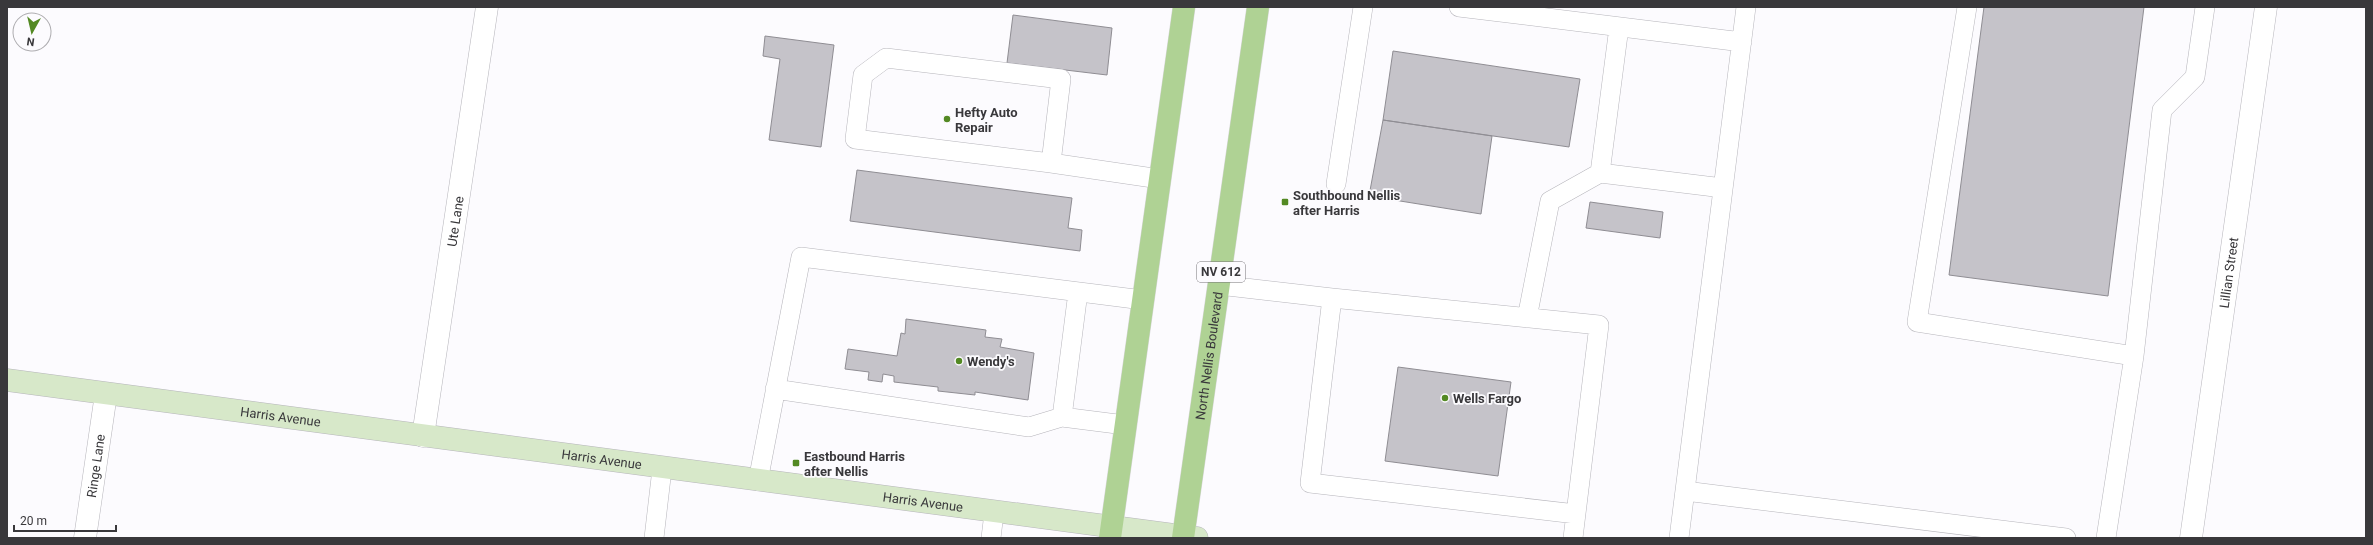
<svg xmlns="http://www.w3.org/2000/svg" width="2373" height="545" viewBox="0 0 2373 545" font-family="Roboto,sans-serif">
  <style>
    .building { fill: #c5c3c9; stroke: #8f8d93 }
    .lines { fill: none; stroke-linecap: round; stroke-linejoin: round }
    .lane-casing { stroke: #b6b5bb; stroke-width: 20 }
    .street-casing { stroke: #b6b5bb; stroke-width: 23 }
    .secondary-casing { stroke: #b6b5bb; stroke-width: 23 }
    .primary-casing { stroke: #d7d7d8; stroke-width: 23 }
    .lane { stroke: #fff; stroke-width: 19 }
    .street { stroke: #fff; stroke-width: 22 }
    .secondary { stroke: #d7e8c9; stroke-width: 22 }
    .primary { stroke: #afd294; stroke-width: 22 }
    .poi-dot { fill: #538923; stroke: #fcfbfe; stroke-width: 1.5 }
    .labels { text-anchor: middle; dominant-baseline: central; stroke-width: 3.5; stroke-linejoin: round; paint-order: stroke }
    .shield { fill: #fcfbfe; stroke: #747276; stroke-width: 1 }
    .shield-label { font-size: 12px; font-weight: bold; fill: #39383b }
    .poi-label { font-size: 13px; font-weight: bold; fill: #39383b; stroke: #fcfbfe; text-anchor: start }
    .street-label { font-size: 13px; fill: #39383b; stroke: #fcfbfe }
  </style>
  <rect width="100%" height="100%" fill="#fcfbfe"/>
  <!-- building -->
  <path class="building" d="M 1984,7 L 2144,7 L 2108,296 L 1949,275 Z
    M 1013,15 L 1112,28 L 1107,75 L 1007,63 Z
    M 765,36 L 834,45 L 821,147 L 769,140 L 780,59 L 763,56 Z
    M 1393,51 L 1580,79 L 1569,147 L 1383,120 Z
    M 1383,120 L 1492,136 L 1481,214 L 1369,196 Z
    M 857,170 L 1072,198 L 1068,228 L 1082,230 L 1080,251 L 850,221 Z
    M 1590,202 L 1663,212 L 1660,238 L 1586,228 Z
    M 906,319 L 986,330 L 985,337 L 1002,339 L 1000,347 L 1034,353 L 1028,400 L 975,392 L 975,395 L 938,391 L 938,387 L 894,382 L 894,376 L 883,374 L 882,382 L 868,380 L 869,372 L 845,369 L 848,349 L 897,356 L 901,333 L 905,334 Z
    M 1398,367 L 1511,382 L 1498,476 L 1385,461 Z"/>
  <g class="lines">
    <!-- lane casing -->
    <g class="lane-casing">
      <path id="lane" d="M 1459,7 L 1742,42
        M 1967,7 L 1917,322 L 2134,356 L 2106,538
        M 1619,27 L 1600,173 L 1723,188
        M 1051,163 L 855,139 L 863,75 L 886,58 L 1061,79 L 1051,163 L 1160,179
        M 1336,184 L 1363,7
        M 1219,285 L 1332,298
        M 1527,318 L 1550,201 L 1600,173
        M 2134,356 L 2162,110 L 2195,77 L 2205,7
        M 775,389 L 1029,427 L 1062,417 L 1125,425
        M 1062,417 L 1078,292
        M 758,481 L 801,257 L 1143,300
        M 1685,491 L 2066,538
        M 654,538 L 662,469
        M 991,538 L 994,513
        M 1573,538 L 1599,325 L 1332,298 L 1310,483 L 1576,514
        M 1679,538 L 1746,7"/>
    </g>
    <!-- street casing -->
    <g class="street-casing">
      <g id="street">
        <path id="s1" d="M 423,436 L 487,7"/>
        <path id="s2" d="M 85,538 L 106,394"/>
        <path id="s3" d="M 2191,538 L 2266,7"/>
      </g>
    </g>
    <!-- secondary casing -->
    <g class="secondary-casing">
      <g id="secondary">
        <path id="s4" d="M 7,380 L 1197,538"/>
      </g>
    </g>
    <!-- primary casing -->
    <g class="primary-casing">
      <g id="primary">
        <path d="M 1110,538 L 1184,7"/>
        <path id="s5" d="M 1183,538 L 1258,7"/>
      </g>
    </g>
    <!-- lane -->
    <use href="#lane" class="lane"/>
    <!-- street -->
    <use href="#street" class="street"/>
    <!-- secondary -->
    <use href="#secondary" class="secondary"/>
    <!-- primary -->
    <use href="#primary" class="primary"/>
  </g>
  <!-- markers -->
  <g class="poi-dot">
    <circle cx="947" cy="119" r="4"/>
    <rect x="1281" y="198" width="8" height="8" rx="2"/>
    <circle cx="959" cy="361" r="4"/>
    <circle cx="1445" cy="398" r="4"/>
    <rect x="792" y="459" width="8" height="8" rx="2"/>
  </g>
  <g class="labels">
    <!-- shield labels -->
    <rect class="shield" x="1197" y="262" width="48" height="20" rx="3"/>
    <g class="shield-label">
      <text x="1221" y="272">NV 612</text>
    </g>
    <!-- poi labels -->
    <g class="poi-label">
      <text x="955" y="112">Hefty Auto<tspan x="955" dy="15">Repair</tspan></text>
      <text x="1293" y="195">Southbound Nellis<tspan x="1293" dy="15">after Harris</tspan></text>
      <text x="967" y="361">Wendy's</text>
      <text x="1453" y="398">Wells Fargo</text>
      <text x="804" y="456">Eastbound Harris<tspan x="804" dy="15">after Nellis</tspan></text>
    </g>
    <!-- street labels -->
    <g class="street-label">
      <text stroke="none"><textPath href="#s1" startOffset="217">Ute Lane</textPath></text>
      <text stroke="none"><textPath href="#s3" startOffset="268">Lillian Street</textPath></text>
      <text stroke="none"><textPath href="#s5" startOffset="184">North Nellis Boulevard</textPath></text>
      <text stroke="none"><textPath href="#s4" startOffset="276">Harris Avenue</textPath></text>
      <text stroke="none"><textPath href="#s4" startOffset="600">Harris Avenue</textPath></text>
      <text stroke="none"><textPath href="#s2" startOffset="73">Ringe Lane</textPath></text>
      <text stroke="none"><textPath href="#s4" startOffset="924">Harris Avenue</textPath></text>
    </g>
  </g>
  <!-- border -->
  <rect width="2373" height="545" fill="none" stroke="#39383b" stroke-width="16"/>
  <!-- north arrow -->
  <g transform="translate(32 32) rotate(188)"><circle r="19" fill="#fcfbfe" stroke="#aeadb0"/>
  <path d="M0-3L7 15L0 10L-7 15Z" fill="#538923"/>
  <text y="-6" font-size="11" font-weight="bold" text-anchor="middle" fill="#39383b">N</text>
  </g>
  <!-- scale -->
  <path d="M14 525v6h102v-6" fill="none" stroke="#39383b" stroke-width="2"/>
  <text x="20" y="525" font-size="12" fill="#39383b" stroke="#fcfbfe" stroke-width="3" paint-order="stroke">20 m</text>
</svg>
